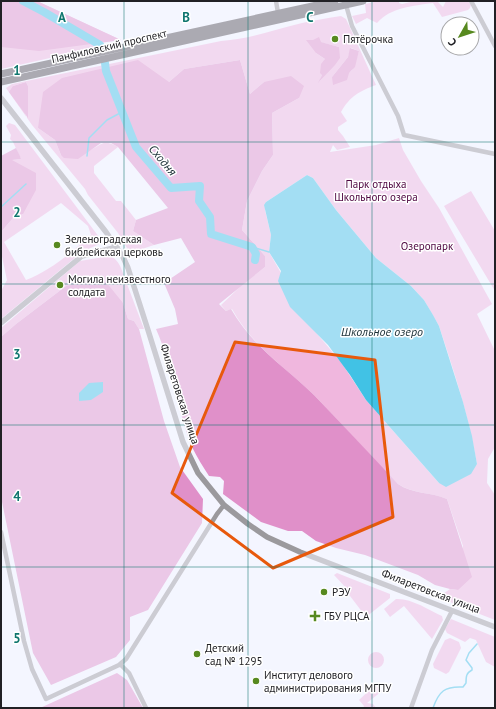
<svg xmlns="http://www.w3.org/2000/svg" width="496" height="709" viewBox="0 0 496 709" font-family="'PT Sans',sans-serif">
  <style>
    .green { fill: #f0b7de; fill-rule: evenodd }
    .forest { fill: #e090c9 }
    .water { fill: #41c2e5 }
    .lines { fill: none; stroke-linecap: round; stroke-linejoin: round }
    .stream { stroke: #41c2e5; stroke-width: 1.5 }
    .river { stroke: #41c2e5; stroke-width: 8 }
    .minor { stroke: #9b999d; stroke-width: 4.5 }
    .tertiary { stroke: #9b999d; stroke-width: 5.5 }
    .primary { stroke: #524f55; stroke-width: 7 }
    .marked { fill: none; stroke: #e8590c; stroke-width: 3; stroke-linejoin: round }
    .grid { fill: none; stroke: #0f766e; stroke-width: 1; stroke-opacity: 0.55 }
    .poi-dot { fill: #57891f; stroke: #fff; stroke-width: 1.5 }
    .labels { text-anchor: middle; dominant-baseline: central; stroke-width: 3; stroke-linejoin: round; paint-order: stroke }
    .poi-label { font-size: 11px; fill: #212125; stroke: #fff; text-anchor: start }
    .street-label { font-size: 11px; fill: #212125; stroke: #fff }
    .park-label { font-size: 11px; fill: #4e0640; stroke: #fff }
    .water-label { font-size: 12px; font-style: italic; fill: #1a2f36; stroke: #fff }
    .grid-label { font-size: 13px; text-anchor: middle; font-weight: bold; fill: #0f766e; stroke: #fff; stroke-width: 3; stroke-linejoin: round; paint-order: stroke }
  </style>
  <rect width="100%" height="100%" fill="#f4f5ff"/>
  <!-- green -->
  <path class="green" d="M 1,1 L 37,1 L 121,40 L 93,44 L 98,44 L 99,47 L 1,69 Z
    M 378,1 L 399,1 L 399,3 L 402,4 L 415,1 L 437,1 L 443,7 L 446,1 L 468,1 L 471,5 L 470,8 L 468,10 L 442,17 L 433,3 C 413,6 391,7 377,23 L 367,18 L 356,24 L 352,16 L 366,13 L 365,4 Z
    M 341,16 L 346,19 L 376,85 C 360,91 350,96 341,112 L 347,121 L 338,127 L 338,130 L 343,136 L 350,147 L 337,150 L 333,145 L 330,152 L 376,145 L 399,138 L 403,150 L 421,181 L 439,208 L 492,304 L 477,314 L 495,351 L 495,447 L 488,459 L 487,483 L 495,495 L 495,620 L 454,604 L 440,596 L 450,589 L 458,590 L 463,546 L 447,499 C 430,492 413,494 398,484 C 369,455 342,424 314,395 C 284,366 253,347 232,309 L 226,311 L 221,305 L 244,283 L 265,267 L 265,256 L 242,230 L 247,201 L 262,171 L 273,155 L 272,113 L 299,98 L 264,82 L 250,94 L 240,60 L 184,69 L 169,82 L 38,128 L 55,140 L 61,155 C 70,154 79,153 87,151 C 101,147 101,137 118,147 L 94,166 L 94,173 L 116,201 L 121,201 L 136,220 L 133,231 L 154,245 L 130,253 L 118,233 L 88,195 L 85,189 L 32,125 L 6,88 L 12,84 L 221,41 C 251,39 273,30 302,23 C 315,20 328,18 341,16 ZM 320,42 L 339,47 L 327,73 L 319,82 L 322,75 L 325,59 L 316,53 ZM 351,48 L 359,51 C 352,73 356,72 332,77 L 348,57 ZM 26,82 L 28,86 L 27,118 L 13,86 ZM 307,175 L 313,178 L 336,210 L 376,258 L 411,286 L 424,300 L 439,326 C 454,371 469,417 477,464 L 439,483 L 366,400 L 341,362 L 313,329 L 269,252 L 271,235 L 265,210 L 266,202 Z
    M 9,123 L 15,125 L 102,241 L 99,244 L 82,252 L 1,319 L 1,291 L 7,280 L 1,252 L 1,232 L 13,218 L 23,214 L 11,160 L 21,159 L 13,142 L 10,139 L 11,135 L 6,126 ZM 61,203 L 88,226 L 91,235 C 72,252 50,271 26,280 L 4,242 Z
    M 471,191 L 495,231 L 495,291 L 444,206 Z
    M 109,256 C 115,258 118,261 121,268 L 144,329 L 139,329 L 134,321 L 128,319 L 123,303 L 66,286 L 16,324 L 1,337 L 1,328 L 80,261 Z
    M 337,573 L 390,594 L 390,598 L 366,617 L 347,592 L 348,590 L 334,575 Z
    M 396,599 C 411,598 429,610 442,616 L 443,620 L 432,639 L 404,606 L 390,617 L 384,609 Z
    M 451,619 L 495,637 L 495,667 L 486,662 L 476,640 L 470,638 L 465,642 L 447,633 L 445,629 Z
    M 450,638 L 459,642 L 461,648 L 449,672 L 446,674 L 434,668 L 433,664 L 445,640 Z
    M368 660a8 8 0 1 1 16 0a8 8 0 1 1-16 0Z
    M 376,684 L 382,691 L 367,703 L 373,704 L 376,708 L 363,708 L 364,706 L 359,700 Z"/>
  <!-- forest -->
  <path class="forest" d="M 1,1 L 37,1 L 121,40 L 39,51 L 1,47 Z
    M 319,37 L 321,42 L 339,47 L 340,58 L 335,65 L 318,83 L 322,75 L 320,73 L 321,64 L 325,59 L 316,53 L 306,40 L 313,40 Z
    M 350,48 L 359,51 L 355,67 L 349,73 L 347,80 L 333,85 L 332,77 L 348,57 Z
    M 138,60 L 169,82 L 184,69 L 240,60 L 250,94 L 264,82 L 291,76 L 304,86 L 299,98 L 272,113 L 273,155 L 262,171 L 247,201 L 242,230 L 265,256 L 265,267 L 219,304 L 226,311 L 231,309 C 253,347 284,366 314,395 C 342,424 370,454 398,484 C 412,494 431,492 447,499 L 472,577 L 458,590 L 450,589 L 435,585 L 418,575 L 365,555 L 336,548 L 316,541 L 302,531 L 288,531 L 261,522 L 223,494 L 224,481 L 220,477 L 209,476 C 203,467 197,457 192,447 C 177,409 173,367 156,329 L 178,324 L 175,309 L 164,283 L 195,262 L 181,238 L 154,245 L 133,231 L 136,220 L 168,208 L 118,147 L 111,143 L 101,143 L 78,159 L 64,158 L 61,155 L 55,140 L 38,128 L 43,92 L 62,78 Z
    M 26,82 L 28,86 L 28,118 L 9,92 L 13,86 Z
    M 16,148 L 20,156 L 21,159 L 12,160 L 36,173 L 36,190 L 23,214 L 13,218 L 1,232 L 1,156 Z
    M 87,281 L 106,282 L 123,303 L 128,319 L 134,321 L 139,329 L 164,421 L 180,467 L 203,499 L 202,523 L 148,610 L 130,617 L 130,640 L 116,657 L 51,685 L 33,653 L 1,497 L 1,337 L 16,324 L 66,286 Z
    M 117,673 L 127,680 L 143,708 L 40,708 Z"/>
  <!-- water -->
  <path class="water" d="M 307,175 L 313,178 L 336,210 L 376,258 L 411,286 L 424,300 L 433,315 L 439,326 L 463,402 L 472,436 L 477,464 L 471,474 L 446,487 L 439,483 L 366,400 L 350,375 L 328,345 L 290,307 L 278,281 L 281,271 L 269,252 L 271,235 L 264,205 L 266,202 Z
    M 103,382 L 103,392 L 91,400 L 79,401 L 79,393 L 89,383 Z"/>
  <g class="lines">
    <!-- stream -->
    <path class="stream" d="M 87,156 L 89,138 L 107,120 L 122,112
      M 1,207 L 26,184
      M 252,247 L 269,252
      M 433,708 C 439,691 445,686 463,687 L 466,683 C 466,677 466,673 472,670 L 472,668 L 466,660 L 469,653 L 477,644"/>
    <!-- river -->
    <path class="river" d="M 23,1 L 44,12 L 100,45
      M 105,63 L 106,71 L 136,147 L 171,188 L 200,186 L 199,201 L 210,217 L 211,234 L 252,247 L 256,254 L 255,260"/>
    <!-- minor -->
    <path class="minor" d="M 276,1 L 278,13
      M 471,1 L 495,46
      M 346,5 L 352,26 L 398,116 L 404,135 L 495,154
      M 1,532 L 24,641 L 32,669 L 46,699 L 119,665 L 126,659 L 217,514 L 224,505
      M 120,664 L 129,673 L 146,708
      M 411,708 L 432,650 L 452,611"/>
    <!-- tertiary -->
    <path class="tertiary" d="M 1,98 L 106,232 L 123,257 L 128,268 L 148,330 L 183,442 L 198,473 L 224,505 L 248,524 L 267,537 L 300,552 L 495,627
      M 1,323 L 82,256 L 117,247"/>
    <!-- primary -->
    <path class="primary" d="M 1,74 L 335,1
      M 1,82 L 363,1"/>
  </g>
  <!-- marked area -->
  <path d="M0 0H496V709H0ZM 235,342 L 375,360 L 393,517 L 273,568 L 172,493 Z" fill="#f4f5ff" fill-opacity=".55" fill-rule="evenodd"/>
  <path class="marked" d="M 235,342 L 375,360 L 393,517 L 273,568 L 172,493 Z"/>
  <!-- grid -->
  <path class="grid" d="M 124,1 L 124,708M 248,1 L 248,708M 372,1 L 372,708M 1,142 L 495,142M 1,284 L 495,284M 1,425 L 495,425M 1,567 L 495,567"/>
  <!-- markers -->
  <g class="poi-dot">
    <circle cx="335" cy="39" r="4"/>
    <circle cx="57" cy="245" r="4"/>
    <circle cx="60" cy="285" r="4"/>
    <circle cx="324" cy="592" r="4"/>
    <path d="M313 610h4v4h4v4h-4v4h-4v-4h-4v-4h4z"/>
    <circle cx="197" cy="654" r="4"/>
    <circle cx="256" cy="681" r="4"/>
  </g>
  <g class="labels">
    <!-- poi labels -->
    <g class="poi-label">
      <text x="343" y="39">Пятёрочка</text>
      <text x="65" y="239">Зеленоградская<tspan x="65" dy="13">библейская церковь</tspan></text>
      <text x="68" y="279">Могила неизвестного<tspan x="68" dy="13">солдата</tspan></text>
      <text x="332" y="592">РЭУ</text>
      <text x="324" y="616">ГБУ РЦСА</text>
      <text x="205" y="648">Детский<tspan x="205" dy="13">сад № 1295</tspan></text>
      <text x="264" y="675">Институт делового<tspan x="264" dy="13">администрирования МГПУ</tspan></text>
    </g>
    <!-- street labels -->
    <g class="street-label">
      <text transform="translate(109 46) rotate(-13)">Панфиловский проспект</text>
      <text transform="translate(180 394) rotate(72)">Филаретовская улица</text>
      <text transform="translate(431 591) rotate(21)">Филаретовская улица</text>
    </g>
    <!-- park labels -->
    <g class="park-label">
      <text x="376" y="184">Парк отдыха<tspan x="376" dy="13">Школьного озера</tspan></text>
      <text x="427" y="246">Озеропарк</text>
    </g>
    <!-- water labels -->
    <g class="water-label">
      <text transform="translate(163 160) rotate(50)">Сходня</text>
      <text x="382" y="331">Школьное озеро</text>
    </g>
  </g>
  <g class="grid-label">
    <text x="62" y="22">A</text>
    <text x="186" y="22">B</text>
    <text x="310" y="22">C</text>
    <text x="17" y="75">1</text>
    <text x="17" y="217">2</text>
    <text x="17" y="359">3</text>
    <text x="17" y="501">4</text>
    <text x="17" y="643">5</text>
  </g>
  <!-- border -->
  <rect width="496" height="709" fill="none" stroke="#212125" stroke-width="4"/>
  <!-- north arrow -->
  <g transform="translate(460 36) rotate(231)"><circle r="19" fill="#ffffff" stroke="#a6a6a8"/>
  <path d="M0-3L7 15L0 10L-7 15Z" fill="#57891f"/>
  <text y="-6" font-size="11" font-weight="bold" text-anchor="middle" fill="#212125">С</text>
  </g>
</svg>
